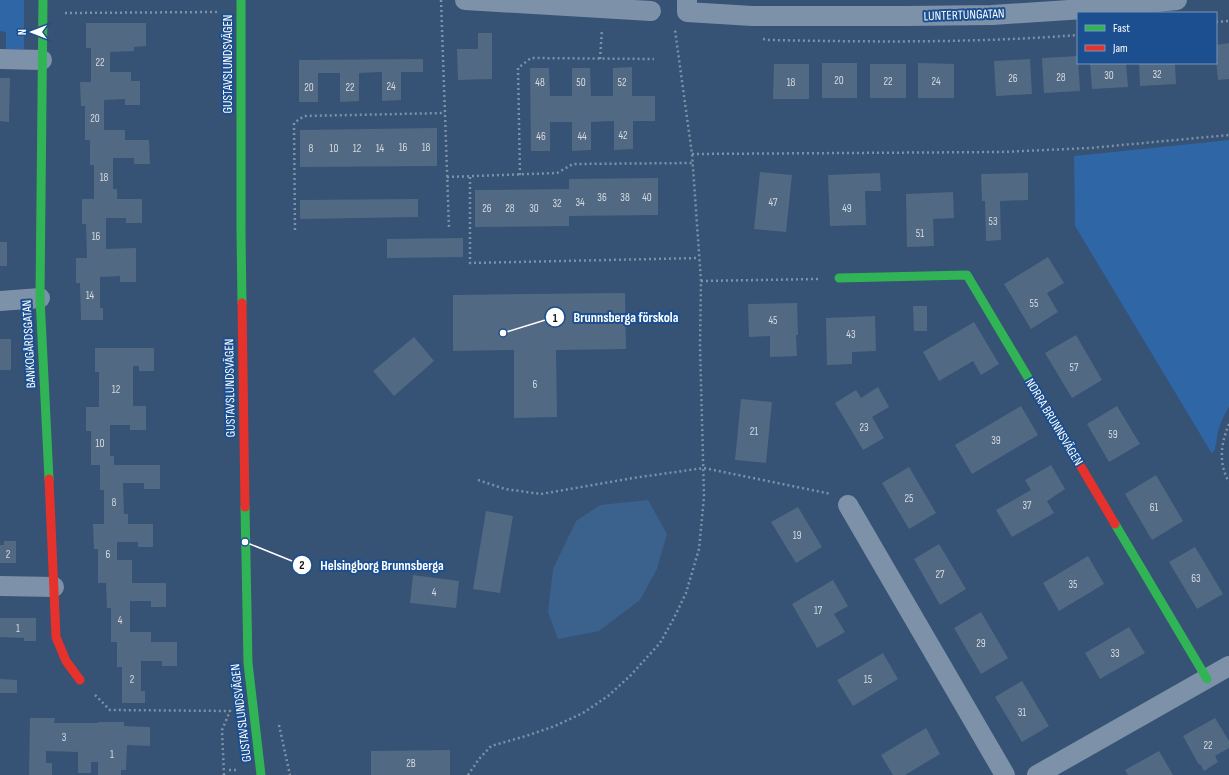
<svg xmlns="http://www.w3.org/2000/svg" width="1229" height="775" viewBox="0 0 1229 775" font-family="'Sofia Sans Condensed',sans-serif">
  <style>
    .green { fill: #2f66a5 }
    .water { fill: #3b618d }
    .building { fill: #526984 }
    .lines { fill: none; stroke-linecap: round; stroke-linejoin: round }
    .path { stroke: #7d92a8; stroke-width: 2.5; stroke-dasharray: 2 3; stroke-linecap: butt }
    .street { stroke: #7d92a8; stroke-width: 20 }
    .fast { stroke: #30b455; stroke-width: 9 }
    .jam { stroke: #e5322d; stroke-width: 9 }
    .labels { text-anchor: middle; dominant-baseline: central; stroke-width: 4; stroke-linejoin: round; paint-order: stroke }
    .number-label { font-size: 11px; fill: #d4dae0 }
    .street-label { font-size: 13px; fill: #fff; stroke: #1b4f8f }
    .leader { fill: none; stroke: #fff; stroke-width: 1.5 }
    .callout-dot { fill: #fff; stroke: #1b4f8f; stroke-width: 1.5 }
    .mark-label { font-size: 12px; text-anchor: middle; font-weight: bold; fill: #111 }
    .callout-label { font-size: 14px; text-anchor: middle; font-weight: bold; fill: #fff; stroke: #1b4f8f; stroke-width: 4; stroke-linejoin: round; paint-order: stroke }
  </style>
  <rect width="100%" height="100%" fill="#365274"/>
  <!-- green -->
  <path class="green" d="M 0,0 L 24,0 L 24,49 L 6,49 L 6,32 L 0,31 Z
    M 1229,140 L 1229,407 C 1224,415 1221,422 1218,431 C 1217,437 1216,449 1213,453 L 1211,452 L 1075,226 L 1074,156 Z"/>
  <!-- water -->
  <path class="water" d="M 648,500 L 667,534 L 657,569 L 640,600 L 599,631 L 558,639 L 548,612 L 553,569 L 576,521 L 600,505 Z"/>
  <!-- building -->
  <path class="building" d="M 86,23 L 146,23 L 146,46 L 134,47 L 134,51 L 110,52 L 110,72 L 131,72 L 131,81 L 140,81 L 140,105 L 125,105 L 125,99 L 104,100 L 104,130 L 125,130 L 125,140 L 149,140 L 150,164 L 134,164 L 134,158 L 113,158 L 113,189 L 117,189 L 117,199 L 142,199 L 142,223 L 126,223 L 126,218 L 106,218 L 106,249 L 136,248 L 136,282 L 120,282 L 120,276 L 100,277 L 100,308 L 103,308 L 103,320 L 81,320 L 80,283 L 76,283 L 76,258 L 87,258 L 86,224 L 82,224 L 82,199 L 94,199 L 94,165 L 90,165 L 90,140 L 85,140 L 85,106 L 81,106 L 80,82 L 91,82 L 91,48 L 86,48 Z
    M 478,33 L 492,33 L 492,79 L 458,80 L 457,49 L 478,49 Z
    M 1229,43 L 1229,79 L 1218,80 L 1216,61 L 1216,45 Z
    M 1078,56 L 1080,91 L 1044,93 L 1042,58 Z
    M 423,59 L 423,72 L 401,72 L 401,100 L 382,101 L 382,72 L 359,73 L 359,101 L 340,102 L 340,73 L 318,73 L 318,102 L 299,102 L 299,60 Z
    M 1030,59 L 1032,94 L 996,96 L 994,61 Z
    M 822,63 L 857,63 L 857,98 L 822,98 Z
    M 918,63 L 954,64 L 954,98 L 918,98 Z
    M 1090,63 L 1126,63 L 1128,87 L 1092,89 Z
    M 1139,63 L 1175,63 L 1176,84 L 1140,86 Z
    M 774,64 L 809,64 L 809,99 L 773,99 Z
    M 870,64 L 906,64 L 906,98 L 870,98 Z
    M 632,67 L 632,96 L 655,96 L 655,121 L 633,121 L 633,149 L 614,150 L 614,121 L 591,122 L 591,150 L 572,151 L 572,122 L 550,122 L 550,151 L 531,151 L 530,68 L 549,68 L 550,96 L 572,96 L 572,68 L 590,68 L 591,96 L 613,96 L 613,68 Z
    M 0,78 L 10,78 L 9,122 L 0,121 Z
    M 437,128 L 437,166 L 300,167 L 300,130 Z
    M 760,172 L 792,175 L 786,232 L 754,229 Z
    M 880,173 L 881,191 L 865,191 L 866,225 L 830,226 L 828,175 Z
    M 1028,173 L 1028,200 L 1000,201 L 1001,240 L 986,241 L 985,201 L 982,201 L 981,174 Z
    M 658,178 L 658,215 L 569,216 L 569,226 L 475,227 L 475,190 L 569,189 L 569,179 Z
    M 953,192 L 954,218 L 933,219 L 934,246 L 907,247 L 906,194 Z
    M 418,199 L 418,217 L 300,219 L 300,200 Z
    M 463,238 L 463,257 L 387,258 L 387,239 Z
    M 0,242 L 7,242 L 7,266 L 0,266 Z
    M 1048,257 L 1064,283 L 1047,293 L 1058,312 L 1031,329 L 1004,284 Z
    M 625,293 L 626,349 L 556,350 L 557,417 L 514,418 L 514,350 L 453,351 L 453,295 Z
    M 797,303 L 798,335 L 796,335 L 797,356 L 770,357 L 770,336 L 749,337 L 748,304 Z
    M 913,306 L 927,306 L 927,331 L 914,331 Z
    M 875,316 L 876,351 L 852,352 L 852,364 L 827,365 L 826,318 Z
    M 974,322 L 999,364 L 981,375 L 973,361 L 939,381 L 923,352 Z
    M 1076,335 L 1102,380 L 1072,398 L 1045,353 Z
    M 414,337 L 434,361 L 394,396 L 373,371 Z
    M 0,339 L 11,339 L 11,370 L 0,370 Z
    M 95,348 L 154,348 L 154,371 L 139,371 L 139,366 L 133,366 L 133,406 L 146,406 L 146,430 L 130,430 L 130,425 L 110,425 L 110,456 L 114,456 L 114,465 L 160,465 L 160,489 L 144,489 L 144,483 L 123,483 L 124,514 L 128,514 L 128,524 L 153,524 L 153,547 L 138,547 L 138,542 L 117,542 L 117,560 L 132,560 L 132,583 L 166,583 L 166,607 L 151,607 L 151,601 L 130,601 L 130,632 L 151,632 L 151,642 L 177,642 L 177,666 L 162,666 L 162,661 L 141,661 L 141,691 L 145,691 L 145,703 L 122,703 L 122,667 L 117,667 L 117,642 L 111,642 L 111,608 L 107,608 L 106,583 L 98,583 L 98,549 L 94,549 L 93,524 L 104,524 L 104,490 L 100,490 L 100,465 L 91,465 L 91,431 L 86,431 L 86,407 L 99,407 L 99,372 L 95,372 Z
    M 878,387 L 889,407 L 872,417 L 884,438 L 863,450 L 835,403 L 856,390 L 861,398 Z
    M 741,399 L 772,402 L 766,463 L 735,460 Z
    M 1021,406 L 1038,435 L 972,474 L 955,445 Z
    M 1117,406 L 1140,444 L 1109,462 L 1087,424 Z
    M 1051,465 L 1065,489 L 1047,501 L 1054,513 L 1012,537 L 996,510 L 1031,490 L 1025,480 Z
    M 909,467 L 936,513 L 909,529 L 882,483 Z
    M 1156,475 L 1183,521 L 1152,540 L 1125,494 Z
    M 798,507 L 822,547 L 796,563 L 771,522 Z
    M 486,511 L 513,516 L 500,593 L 473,589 Z
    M 4,541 L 16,541 L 16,563 L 0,563 L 0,545 L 4,545 Z
    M 939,544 L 966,589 L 940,605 L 914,559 Z
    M 1195,547 L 1223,594 L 1197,609 L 1169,562 Z
    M 1088,556 L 1104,584 L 1059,611 L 1043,583 Z
    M 413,575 L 459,581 L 456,608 L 410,603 Z
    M 833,580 L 848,606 L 834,614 L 845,632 L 817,648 L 792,604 Z
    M 981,612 L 1008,658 L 981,674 L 954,628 Z
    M 0,618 L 36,618 L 36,641 L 24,641 L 24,638 L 0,637 Z
    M 1129,627 L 1145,653 L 1100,679 L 1085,653 Z
    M 883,653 L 898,679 L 853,706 L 837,680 Z
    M 0,679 L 17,680 L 17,693 L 0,693 Z
    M 1022,681 L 1049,726 L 1022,742 L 995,697 Z
    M 30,718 L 55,718 L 54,723 L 98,723 L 98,722 L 124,722 L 124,726 L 150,727 L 150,746 L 127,745 L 126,770 L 121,770 L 121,775 L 98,775 L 98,762 L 91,762 L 91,773 L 78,773 L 78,752 L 46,751 L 46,763 L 52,763 L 52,775 L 29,775 Z
    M 1215,718 L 1229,741 L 1229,748 L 1215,756 L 1218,762 L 1204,771 L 1200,764 L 1199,765 L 1183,736 Z
    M 926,728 L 940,754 L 905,775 L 893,775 L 881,755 Z
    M 450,750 L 450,775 L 371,775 L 371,751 Z
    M 1159,751 L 1173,775 L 1128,775 L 1125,770 Z"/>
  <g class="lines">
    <!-- path -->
    <path class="path" d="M 441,0 L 449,228
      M 65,13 L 218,12
      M 1216,22 L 1229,21
      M 763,39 L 769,40 C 872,42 975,43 1078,35
      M 600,59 L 602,29
      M 692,154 L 1001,152 L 1090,148 L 1229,135
      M 520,175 L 518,68 L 531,58 L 654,59
      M 447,177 L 557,173 L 573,164 L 692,163
      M 470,177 L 470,263 L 699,258
      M 295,230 L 294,123 L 304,116 L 445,113
      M 701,281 L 818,279
      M 1229,424 C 1221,443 1218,463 1229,482
      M 478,480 L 505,489 L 541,494 L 633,478 L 704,468 L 831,494
      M 95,695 L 110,710 L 230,711 L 222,730 L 224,775
      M 279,725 L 290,775
      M 229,770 L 237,770
      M 468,775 L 479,759 L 491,746 L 526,736 L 555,726 L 583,713 L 608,696 L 630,676 L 660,643 L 674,618 L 686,593 L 699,549 L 704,497 L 700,345 L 701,281 L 692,154 L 675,30"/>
    <!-- street -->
    <path class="street" d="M 465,0 L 651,11
      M 687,0 L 687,12 L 752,16 L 908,16 L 992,15 L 1084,9 L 1177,0
      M 0,59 L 42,60
      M 0,301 L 40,298
      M 848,505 L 1005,775
      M 0,586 L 54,587
      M 1037,775 L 1229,666"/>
    <!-- fast -->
    <path class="fast" d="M 43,0 L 40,298 L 49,479
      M 241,0 L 241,231 L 242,303
      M 839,278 L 967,275 L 1042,401
      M 245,507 L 248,663 L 261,775
      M 1115,524 L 1207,679"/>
    <!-- jam -->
    <path class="jam" d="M 242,303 L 245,507
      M 1042,401 L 1115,524
      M 49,479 L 56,637 L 66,661 L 80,680"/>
  </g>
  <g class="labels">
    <!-- number labels -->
    <g class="number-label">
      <text x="100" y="62">22</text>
      <text x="1157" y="74">32</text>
      <text x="1109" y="75">30</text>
      <text x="1061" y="77">28</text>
      <text x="1013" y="78">26</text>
      <text x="839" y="80">20</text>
      <text x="888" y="81">22</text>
      <text x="936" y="81">24</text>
      <text x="540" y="82">48</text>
      <text x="581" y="82">50</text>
      <text x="622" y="82">52</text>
      <text x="791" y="82">18</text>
      <text x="391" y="86">24</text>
      <text x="309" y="87">20</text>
      <text x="350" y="87">22</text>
      <text x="95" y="118">20</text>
      <text x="623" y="135">42</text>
      <text x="541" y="136">46</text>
      <text x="582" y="136">44</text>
      <text x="403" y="147">16</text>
      <text x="426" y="147">18</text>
      <text x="311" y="148">8</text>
      <text x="334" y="148">10</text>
      <text x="357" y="148">12</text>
      <text x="380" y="148">14</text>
      <text x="104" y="177">18</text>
      <text x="602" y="197">36</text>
      <text x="625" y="197">38</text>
      <text x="647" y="197">40</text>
      <text x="580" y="202">34</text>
      <text x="773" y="202">47</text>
      <text x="557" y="203">32</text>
      <text x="487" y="208">26</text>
      <text x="510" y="208">28</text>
      <text x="534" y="208">30</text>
      <text x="847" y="208">49</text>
      <text x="993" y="221">53</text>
      <text x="920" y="233">51</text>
      <text x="96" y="236">16</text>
      <text x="90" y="295">14</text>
      <text x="1034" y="303">55</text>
      <text x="773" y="320">45</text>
      <text x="851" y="334">43</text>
      <text x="1074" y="367">57</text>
      <text x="535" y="384">6</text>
      <text x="116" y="389">12</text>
      <text x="864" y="427">23</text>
      <text x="754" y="431">21</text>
      <text x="1113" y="434">59</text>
      <text x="996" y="440">39</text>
      <text x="100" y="443">10</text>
      <text x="909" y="498">25</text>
      <text x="114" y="502">8</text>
      <text x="1027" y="505">37</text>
      <text x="1154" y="507">61</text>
      <text x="797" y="535">19</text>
      <text x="8" y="554">2</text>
      <text x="108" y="554">6</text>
      <text x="940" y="574">27</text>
      <text x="1196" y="578">63</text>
      <text x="1073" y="584">35</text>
      <text x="434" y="592">4</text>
      <text x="818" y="610">17</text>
      <text x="120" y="620">4</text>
      <text x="18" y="628">1</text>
      <text x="981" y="643">29</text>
      <text x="1115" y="653">33</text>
      <text x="132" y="679">2</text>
      <text x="868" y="679">15</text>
      <text x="1022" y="712">31</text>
      <text x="64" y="737">3</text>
      <text x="1208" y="745">22</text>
      <text x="112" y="754">1</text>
      <text x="411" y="763">2B</text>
    </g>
    <!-- street labels -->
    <g class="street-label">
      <text transform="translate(964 15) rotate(-2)">LUNTERTUNGATAN</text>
      <text transform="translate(228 64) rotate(-90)">GUSTAVSLUNDSVÄGEN</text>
      <text transform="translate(29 344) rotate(-93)">BANKOGÅRDSGATAN</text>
      <text transform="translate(230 388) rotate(-91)">GUSTAVSLUNDSVÄGEN</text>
      <text transform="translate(1054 422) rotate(59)">NORRA BRUNNSVÄGEN</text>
      <text transform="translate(241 713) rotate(-97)">GUSTAVSLUNDSVÄGEN</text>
    </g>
  </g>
  <!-- callouts -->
  <path class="leader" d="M503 333L555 317M245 542L302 565"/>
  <g class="callout-dot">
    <circle cx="503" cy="333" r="4"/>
    <circle cx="245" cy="542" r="4"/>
    <circle cx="555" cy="317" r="10"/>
    <circle cx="302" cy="565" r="10"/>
  </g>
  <g class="mark-label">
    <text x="555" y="322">1</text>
    <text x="302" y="569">2</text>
  </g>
  <g class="callout-label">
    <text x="626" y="322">Brunnsberga förskola</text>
    <text x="382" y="570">Helsingborg Brunnsberga</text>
  </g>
  <!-- legend -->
  <rect x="1077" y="12" width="140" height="52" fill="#1b4f8f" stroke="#7695bc"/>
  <rect x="1085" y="25" width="20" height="6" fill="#30b455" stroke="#7695bc"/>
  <text x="1113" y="32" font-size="12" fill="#ffffff">Fast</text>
  <rect x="1085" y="45" width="20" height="6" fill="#e5322d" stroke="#7695bc"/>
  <text x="1113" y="52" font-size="12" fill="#ffffff">Jam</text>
  <!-- north arrow -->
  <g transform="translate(32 32) rotate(270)" stroke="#1b4f8f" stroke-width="3" paint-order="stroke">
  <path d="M0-3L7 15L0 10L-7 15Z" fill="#ffffff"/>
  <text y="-6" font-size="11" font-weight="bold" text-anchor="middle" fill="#ffffff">N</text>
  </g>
</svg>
